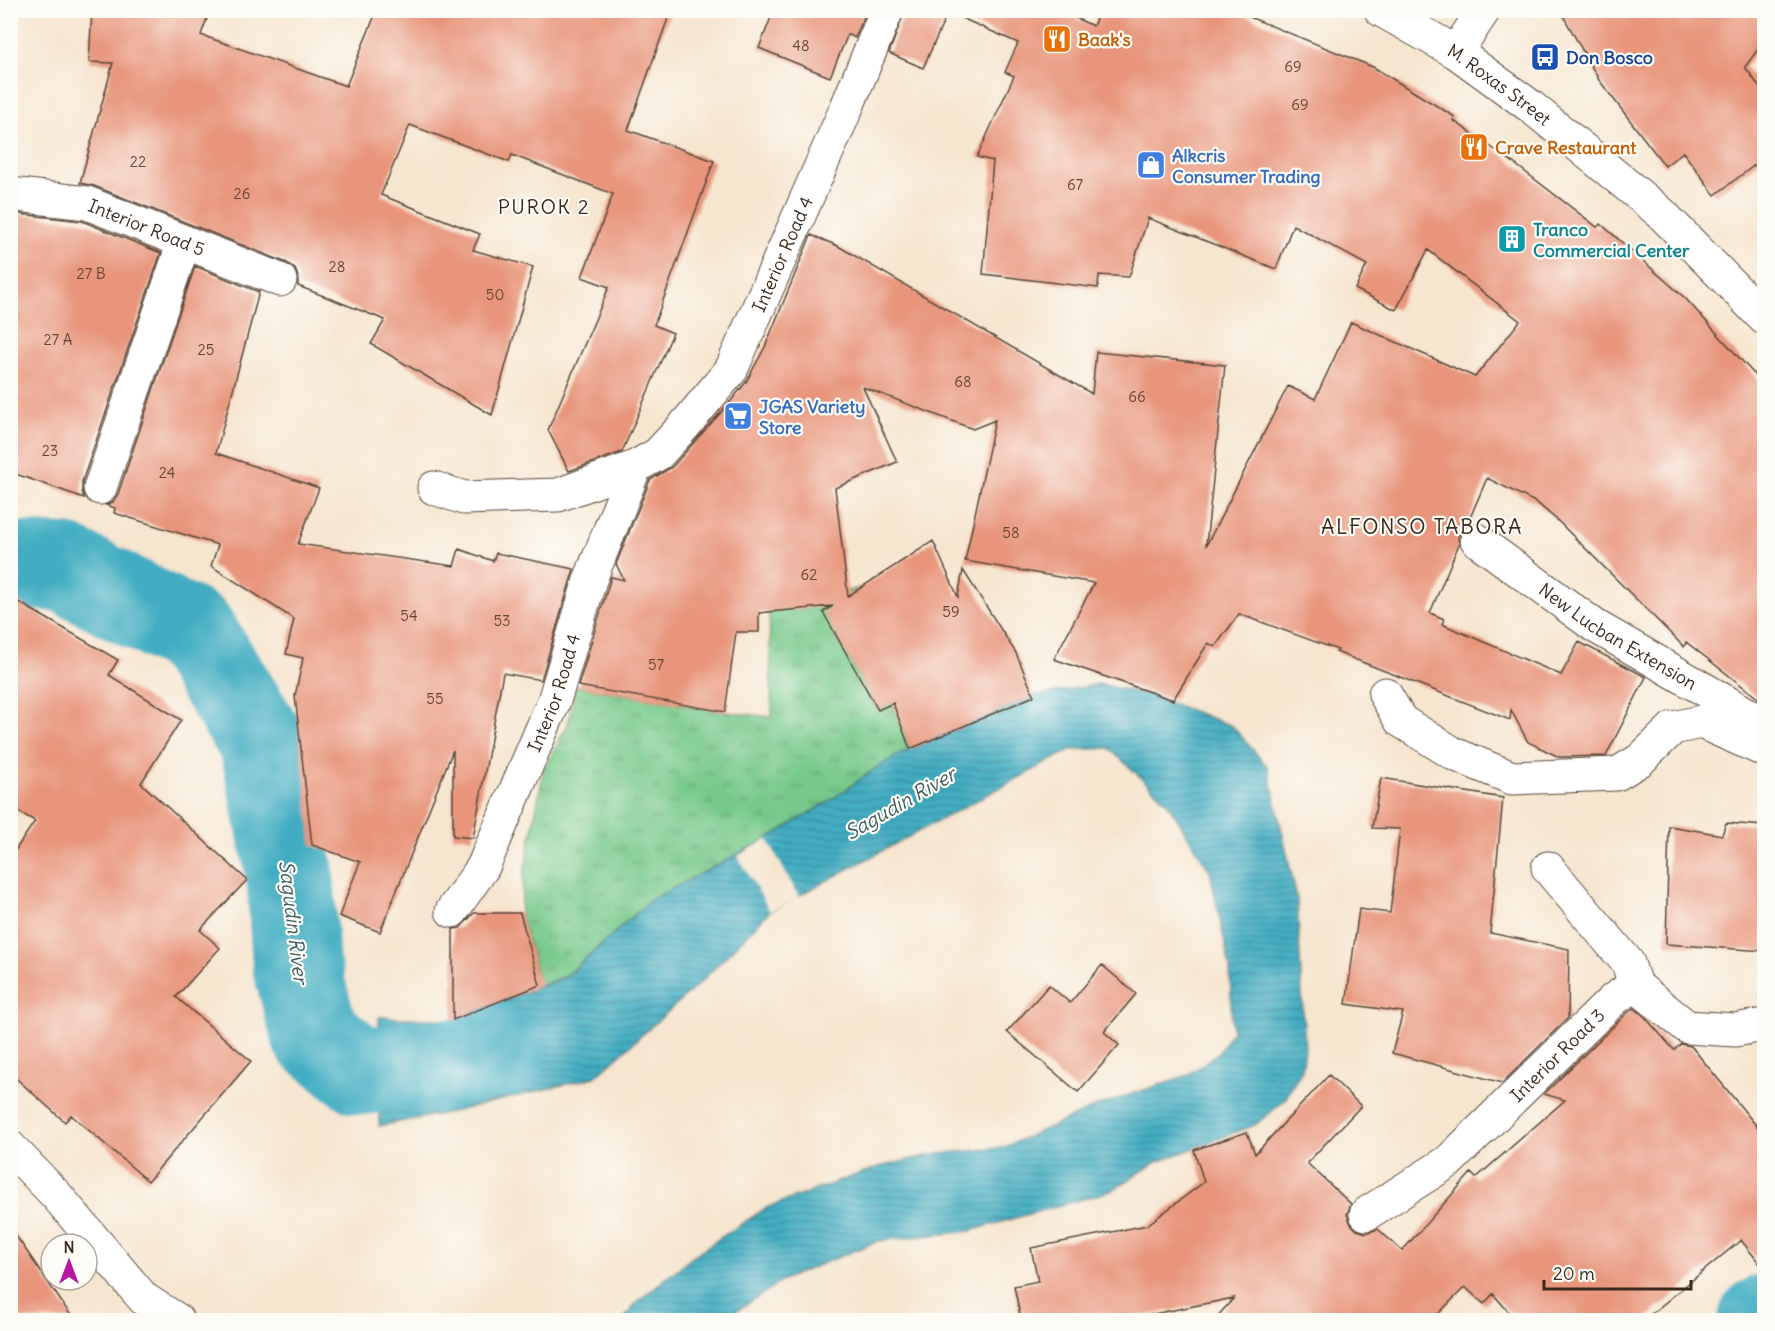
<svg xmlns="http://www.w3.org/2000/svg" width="1775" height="1331" viewBox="0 0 1775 1331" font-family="Delius,sans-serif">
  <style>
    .grass { fill: url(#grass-tufts); stroke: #597a54; stroke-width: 1.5 }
    .water { fill: url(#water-rules); stroke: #3f6c70; stroke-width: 1.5 }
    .pier { fill: #f6e5cf }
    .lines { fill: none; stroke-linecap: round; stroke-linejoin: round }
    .river { stroke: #43adc2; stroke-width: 88 }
    .building { fill: #e8957b }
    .street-casing { stroke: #574639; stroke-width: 35 }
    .secondary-casing { stroke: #574639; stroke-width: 35 }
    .street { stroke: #fff; stroke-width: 33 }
    .secondary { stroke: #fff; stroke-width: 33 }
    .labels { text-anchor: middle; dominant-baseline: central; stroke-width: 4.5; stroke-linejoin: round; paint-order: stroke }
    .number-label { font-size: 15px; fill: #664535 }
    .food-label { font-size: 18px; font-weight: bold; fill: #c56008; stroke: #fdfcf7; text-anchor: start }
    .transit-label { font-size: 18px; font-weight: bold; fill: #164399; stroke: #fdfcf7; text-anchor: start }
    .street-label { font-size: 18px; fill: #3b2a1e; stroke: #fdfcf7 }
    .shop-label { font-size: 18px; font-weight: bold; fill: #366cbe; stroke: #fdfcf7; text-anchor: start }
    .culture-label { font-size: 18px; font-weight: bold; fill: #0d838f; stroke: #fdfcf7; text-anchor: start }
    .neighbourhood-label { font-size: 20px; letter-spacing: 1.5px; fill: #3b2a1e; stroke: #fdfcf7 }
    .water-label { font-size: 20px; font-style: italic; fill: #3e5e60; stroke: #fdfcf7 }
    .quarter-label { font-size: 21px; letter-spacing: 1.5px; fill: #3b2a1e; stroke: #fdfcf7 }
  </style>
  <defs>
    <pattern id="grass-tufts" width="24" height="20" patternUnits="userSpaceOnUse" patternTransform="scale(1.5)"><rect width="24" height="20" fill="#77c98b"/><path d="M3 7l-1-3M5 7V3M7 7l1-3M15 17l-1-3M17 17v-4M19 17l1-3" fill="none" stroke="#63a371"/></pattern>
    <pattern id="water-rules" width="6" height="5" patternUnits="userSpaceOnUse" patternTransform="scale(1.5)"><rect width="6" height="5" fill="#43adc2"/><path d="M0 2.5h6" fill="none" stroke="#398d9d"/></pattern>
  </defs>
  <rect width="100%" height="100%" fill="#fdfcf7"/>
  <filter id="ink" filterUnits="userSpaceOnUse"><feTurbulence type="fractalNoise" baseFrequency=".0167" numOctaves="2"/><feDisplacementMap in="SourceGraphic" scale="12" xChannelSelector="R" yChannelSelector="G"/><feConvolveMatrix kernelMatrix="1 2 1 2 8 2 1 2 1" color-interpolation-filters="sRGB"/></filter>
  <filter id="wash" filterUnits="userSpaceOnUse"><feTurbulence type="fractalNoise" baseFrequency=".008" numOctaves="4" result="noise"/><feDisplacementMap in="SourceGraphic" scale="24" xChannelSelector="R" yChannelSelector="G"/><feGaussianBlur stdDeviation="1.35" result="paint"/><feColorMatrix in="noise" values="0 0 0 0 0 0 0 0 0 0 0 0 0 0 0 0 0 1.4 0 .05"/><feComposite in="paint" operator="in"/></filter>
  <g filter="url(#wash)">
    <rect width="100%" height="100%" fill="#f6e5cf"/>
    <!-- grass -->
    <path class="grass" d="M 867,586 L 836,635 L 878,710 L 893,703 L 910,749 L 879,766 L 828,802 L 767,839 L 652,899 L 565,976 L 540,985 L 520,913 L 525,868 L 544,769 L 568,724 L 576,686 L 725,712 L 772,717 L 769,611 Z"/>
    <!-- water -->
    <path class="water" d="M 1099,684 L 1150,695 L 1232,726 L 1268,767 L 1297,899 L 1305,1049 L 1302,1070 L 1284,1101 L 1255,1125 L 1155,1163 L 1111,1191 L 970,1231 L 878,1241 L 785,1279 L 723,1320 L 623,1320 L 639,1300 L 700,1251 L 766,1208 L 878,1167 L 930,1155 L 1004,1147 L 1100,1105 L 1188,1075 L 1219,1052 L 1232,1031 L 1230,969 L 1210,871 L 1166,801 L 1109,748 L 1071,750 L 770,911 L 699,984 L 595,1077 L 452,1112 L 379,1126 L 379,1017 L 453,1020 L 565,977 L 652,899 L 767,839 L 828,802 L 879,766 L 910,749 L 1034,696 Z"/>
    <!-- pier -->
    <path class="pier" d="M 767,839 L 799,897 L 770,911 L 738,856 Z"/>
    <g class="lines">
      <!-- river -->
      <path class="river" d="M 10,565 L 64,568 L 193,633 L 263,744 L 290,874 L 296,965 L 315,1035 L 361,1071 L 467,1061 L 501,1051
        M 1762,1320 L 1764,1319"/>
    </g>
    <g id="blocks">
      <!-- building -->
      <path class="building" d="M 92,10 L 210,10 L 201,35 L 346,86 L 377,10 L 671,10 L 628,130 L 714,161 L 654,325 L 673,333 L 622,452 L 569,471 L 548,430 L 609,287 L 582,277 L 613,194 L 512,155 L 509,162 L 410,125 L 381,195 L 480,234 L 473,250 L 533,267 L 492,415 L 371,344 L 385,320 L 298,286 L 298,277 L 295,269 L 287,263 L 94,186 L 80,183 L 113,63 L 89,62 Z
        M 774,10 L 867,10 L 855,38 L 848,34 L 830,77 L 759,48 Z
        M 905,10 L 1058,10 L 1093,26 L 1100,10 L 1232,10 L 1373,67 L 1455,117 L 1453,120 L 1511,161 L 1597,227 L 1601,224 L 1685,298 L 1764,385 L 1764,703 L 1686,642 L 1684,647 L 1558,521 L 1537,503 L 1487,478 L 1467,525 L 1462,529 L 1458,537 L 1459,544 L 1430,613 L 1444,619 L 1442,624 L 1561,675 L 1579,642 L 1646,677 L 1606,756 L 1559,757 L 1528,742 L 1511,710 L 1510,720 L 1336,652 L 1338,650 L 1239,614 L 1215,647 L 1208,643 L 1173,700 L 1054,659 L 1094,583 L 965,561 L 995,420 L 973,429 L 863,387 L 897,462 L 835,488 L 848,596 L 933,541 L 958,597 L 963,570 L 1016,653 L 1034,696 L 910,749 L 893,703 L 878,710 L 823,612 L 833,606 L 759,613 L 759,632 L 736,632 L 725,712 L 578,686 L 611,577 L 624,580 L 616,564 L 650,480 L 672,467 L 731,401 L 746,382 L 765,347 L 811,235 L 838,246 L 1092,394 L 1096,352 L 1225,365 L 1206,546 L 1288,386 L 1315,399 L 1351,322 L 1475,377 L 1520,321 L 1428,250 L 1396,310 L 1355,289 L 1367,265 L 1293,225 L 1276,269 L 1148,218 L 1129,277 L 1099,275 L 1098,288 L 983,274 L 993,161 L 977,157 L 1014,76 L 1005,72 L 1018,43 L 948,12 L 923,68 L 889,53 Z
        M 1560,10 L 1764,10 L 1764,41 L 1745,67 L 1764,93 L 1764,158 L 1715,195 L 1683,152 L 1665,166 L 1599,80 Z
        M 10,213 L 82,221 L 161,253 L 82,482 L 82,491 L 84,498 L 10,472 Z
        M 195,266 L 259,292 L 216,453 L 319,488 L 298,544 L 454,566 L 459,549 L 493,561 L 496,553 L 574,569 L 541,680 L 503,673 L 473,838 L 453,836 L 453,750 L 380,932 L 339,916 L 360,862 L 312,845 L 295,696 L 303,658 L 286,654 L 294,619 L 211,566 L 218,545 L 114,513 L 115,508 L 106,505 L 113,502 L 118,494 Z
        M 10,597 L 118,660 L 109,675 L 181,720 L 141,783 L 247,880 L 200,930 L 220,948 L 176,997 L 251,1061 L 148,1181 L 71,1115 L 65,1122 L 10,1073 L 10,858 L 35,821 L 10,807 Z
        M 1381,778 L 1503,798 L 1490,933 L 1569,949 L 1568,1018 L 1502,1083 L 1392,1053 L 1403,1012 L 1346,1004 L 1359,909 L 1390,913 L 1400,829 L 1372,828 Z
        M 1726,823 L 1764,826 L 1764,951 L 1666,944 L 1669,826 L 1722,835 Z
        M 474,913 L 520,913 L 540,985 L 453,1020 L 453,929 L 460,928 Z
        M 1102,965 L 1136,994 L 1104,1032 L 1119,1045 L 1078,1092 L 1007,1032 L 1049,985 L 1070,1003 Z
        M 1634,1008 L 1644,1016 L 1674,1050 L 1681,1044 L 1691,1046 L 1764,1135 L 1764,1269 L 1741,1240 L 1644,1320 L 1516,1320 L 1493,1294 L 1484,1304 L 1465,1287 L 1432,1320 L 1214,1320 L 1234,1298 L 1123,1320 L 1021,1320 L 1014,1286 L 1038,1281 L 1031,1248 L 1147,1225 L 1204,1182 L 1194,1150 L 1247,1132 L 1255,1154 L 1329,1075 L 1361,1106 L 1307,1163 L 1351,1204 L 1347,1214 L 1351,1224 L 1357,1230 L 1366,1233 L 1378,1229 L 1402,1251 L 1471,1173 L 1476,1178 L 1565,1100 L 1544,1094 L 1626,1014 Z
        M 10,1227 L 74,1320 L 10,1320 Z"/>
    </g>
  </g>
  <g filter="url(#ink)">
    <use href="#blocks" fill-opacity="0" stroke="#574639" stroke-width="1.5"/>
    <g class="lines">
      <!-- street casing -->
      <g class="street-casing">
        <g id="street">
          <path id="s1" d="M 10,194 L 87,203 L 280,280"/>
          <path d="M 100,488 L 184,242"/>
          <path id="s2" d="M 434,488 L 464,498 L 558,495 L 635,467 L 658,454 L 685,425 L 731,370 L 846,109 L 887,10"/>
          <path id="s3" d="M 1477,540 L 1595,626 L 1764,724"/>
          <path d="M 1385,694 L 1401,721 L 1454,754 L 1512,778 L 1617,774 L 1640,760 L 1673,728 L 1701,722 L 1764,750"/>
          <path d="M 1548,868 L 1628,963 L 1635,985"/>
          <path id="s4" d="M 452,911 L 483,867 L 554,701 L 590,580 L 635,467"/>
          <path d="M 1635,985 L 1687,1027 L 1735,1030 L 1764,1025"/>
          <path d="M 10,1147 L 57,1196 L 144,1299 L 177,1320"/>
          <path id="s5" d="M 1366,1214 L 1448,1162 L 1614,999 L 1635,985"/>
        </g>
      </g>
      <!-- secondary casing -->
      <g class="secondary-casing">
        <g id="secondary">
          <path id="s6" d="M 1381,10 L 1456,52 L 1530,106 L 1661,213 L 1764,318"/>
          <path d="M 1456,52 L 1484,10"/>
        </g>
      </g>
      <!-- street -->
      <use href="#street" class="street"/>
      <!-- secondary -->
      <use href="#secondary" class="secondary"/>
    </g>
  </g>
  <!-- icons -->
  <defs>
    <g id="restaurant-square" transform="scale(1.5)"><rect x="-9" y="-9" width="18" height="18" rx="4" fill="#e8710a" stroke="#fdfcf7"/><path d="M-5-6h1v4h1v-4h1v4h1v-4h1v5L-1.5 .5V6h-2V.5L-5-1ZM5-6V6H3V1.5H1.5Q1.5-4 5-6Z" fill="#fff"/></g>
    <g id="bus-square" transform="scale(1.5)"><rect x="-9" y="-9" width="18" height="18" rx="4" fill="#1a4fb4" stroke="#fdfcf7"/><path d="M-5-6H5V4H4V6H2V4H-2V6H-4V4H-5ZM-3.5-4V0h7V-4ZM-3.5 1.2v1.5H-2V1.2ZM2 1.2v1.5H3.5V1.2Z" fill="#fff"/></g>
    <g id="shop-square" transform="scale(1.5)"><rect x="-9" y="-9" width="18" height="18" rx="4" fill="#3f7fe0" stroke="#fdfcf7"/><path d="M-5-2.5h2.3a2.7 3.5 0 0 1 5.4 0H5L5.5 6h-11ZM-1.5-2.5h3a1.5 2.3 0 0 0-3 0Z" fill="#fff"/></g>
    <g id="building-square" transform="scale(1.5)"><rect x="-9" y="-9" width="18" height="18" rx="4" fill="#0f9aa8" stroke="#fdfcf7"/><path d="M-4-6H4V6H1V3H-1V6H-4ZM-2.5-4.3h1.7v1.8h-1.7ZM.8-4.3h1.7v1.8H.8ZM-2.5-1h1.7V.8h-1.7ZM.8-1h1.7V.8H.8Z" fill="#fff"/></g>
    <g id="supermarket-square" transform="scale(1.5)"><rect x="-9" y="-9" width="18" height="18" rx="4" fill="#3f7fe0" stroke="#fdfcf7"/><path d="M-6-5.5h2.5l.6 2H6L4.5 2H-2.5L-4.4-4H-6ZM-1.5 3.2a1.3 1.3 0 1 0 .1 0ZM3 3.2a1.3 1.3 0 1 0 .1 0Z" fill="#fff"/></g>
  </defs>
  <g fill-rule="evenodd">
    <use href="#restaurant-square" x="1057" y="39"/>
    <use href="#bus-square" x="1545" y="57"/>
    <use href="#restaurant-square" x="1474" y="147"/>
    <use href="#shop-square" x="1151" y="165"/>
    <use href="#building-square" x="1512" y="239"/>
    <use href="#supermarket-square" x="738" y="416"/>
  </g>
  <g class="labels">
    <!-- number labels -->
    <g class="number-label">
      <text x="801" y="45">48</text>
      <text x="1293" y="66">69</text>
      <text x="1300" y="104">69</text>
      <text x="138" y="161">22</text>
      <text x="1075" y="184">67</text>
      <text x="242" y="193">26</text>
      <text x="337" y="266">28</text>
      <text x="91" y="273">27 B</text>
      <text x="495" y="294">50</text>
      <text x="58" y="339">27 A</text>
      <text x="206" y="349">25</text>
      <text x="963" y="381">68</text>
      <text x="1137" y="396">66</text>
      <text x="50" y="450">23</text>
      <text x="167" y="472">24</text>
      <text x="1011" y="532">58</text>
      <text x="809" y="574">62</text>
      <text x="951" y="611">59</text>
      <text x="409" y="615">54</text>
      <text x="502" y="620">53</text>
      <text x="656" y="664">57</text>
      <text x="435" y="698">55</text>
    </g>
    <!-- food labels -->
    <g class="food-label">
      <text x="1078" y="39">Baak's</text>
      <text x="1495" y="147">Crave Restaurant</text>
    </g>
    <!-- transit labels -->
    <g class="transit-label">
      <text x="1566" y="57">Don Bosco</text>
    </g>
    <!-- street labels -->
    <g class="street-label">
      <text stroke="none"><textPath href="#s6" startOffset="140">M. Roxas Street</textPath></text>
      <text stroke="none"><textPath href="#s1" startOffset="142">Interior Road 5</textPath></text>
      <text stroke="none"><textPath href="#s2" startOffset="472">Interior Road 4</textPath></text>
      <text stroke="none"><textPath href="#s3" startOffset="171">New Lucban Extension</textPath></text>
      <text stroke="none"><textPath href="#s4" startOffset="242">Interior Road 4</textPath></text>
      <text stroke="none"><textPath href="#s5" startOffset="250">Interior Road 3</textPath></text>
    </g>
    <!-- shop labels -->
    <g class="shop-label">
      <text x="1172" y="155">Alkcris<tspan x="1172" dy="21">Consumer Trading</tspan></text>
      <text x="759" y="406">JGAS Variety<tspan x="759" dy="21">Store</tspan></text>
    </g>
    <!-- culture labels -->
    <g class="culture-label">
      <text x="1533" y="229">Tranco<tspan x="1533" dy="21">Commercial Center</tspan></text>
    </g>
    <!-- neighbourhood labels -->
    <g class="neighbourhood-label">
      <text x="544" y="206">PUROK 2</text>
    </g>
    <!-- water labels -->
    <g class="water-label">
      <text transform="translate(900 803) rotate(-30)">Sagudin River</text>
      <text transform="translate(294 922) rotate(83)">Sagudin River</text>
    </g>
    <!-- quarter labels -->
    <g class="quarter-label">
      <text x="1422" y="526">ALFONSO TABORA</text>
    </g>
  </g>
  <!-- margin -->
  <rect width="1775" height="1331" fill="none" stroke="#fdfcf7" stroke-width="36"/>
  <!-- north arrow -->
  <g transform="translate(69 1262)"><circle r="28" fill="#fdfcf7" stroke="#afa8a0" stroke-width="1.5"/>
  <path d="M0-4.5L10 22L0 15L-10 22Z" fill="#b5179e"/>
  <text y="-9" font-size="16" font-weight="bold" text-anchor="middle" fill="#3b2a1e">N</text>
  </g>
  <!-- scale -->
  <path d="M1544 1280v9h147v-9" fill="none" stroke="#3b2a1e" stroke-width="3"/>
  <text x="1553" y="1280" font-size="18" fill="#3b2a1e" stroke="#fdfcf7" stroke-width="4.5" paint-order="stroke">20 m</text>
</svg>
